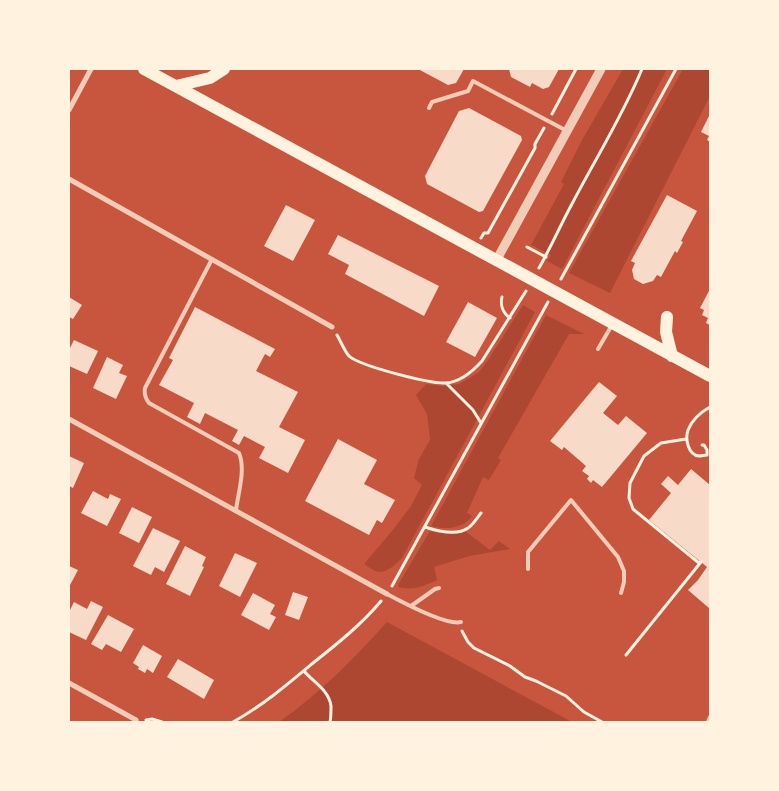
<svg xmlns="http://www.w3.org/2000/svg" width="779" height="791" viewBox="0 0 779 791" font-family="Montserrat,sans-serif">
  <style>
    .green { fill: #ae4732 }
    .building { fill: #f7dbc8 }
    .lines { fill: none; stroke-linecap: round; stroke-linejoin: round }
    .path { stroke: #fff3e0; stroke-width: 3 }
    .service { stroke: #f1ccb7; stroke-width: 4 }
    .minor { stroke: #f1ccb7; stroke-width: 5 }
    .tertiary { stroke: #f1ccb7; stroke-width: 9 }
    .trunk { stroke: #fff3e0; stroke-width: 12 }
  </style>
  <rect width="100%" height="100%" fill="#c8553d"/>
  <!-- green -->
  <path class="green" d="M 623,69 L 667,69 L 562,269 L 547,261 L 551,255 L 531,245 L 564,184 L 561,182 L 582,140 Z
    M 683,69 L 710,69 L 710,96 L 610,293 L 569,273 Z
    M 523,305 L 535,312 L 402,558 C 396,564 387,573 378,572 C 373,571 368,566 364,564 L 392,531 L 411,506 L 422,485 L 414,478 L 419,459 L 430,440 L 427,414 L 416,395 L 426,384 L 442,386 L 459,384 L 479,372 L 488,360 Z
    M 546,315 L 584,334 L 569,334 L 498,458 L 501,460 L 489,480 L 483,477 L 467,513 L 472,516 C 463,529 445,530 431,526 Z
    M 430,531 L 439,533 L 465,531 L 490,550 L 499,541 L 510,549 L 469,556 L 434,567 L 437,580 C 423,586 414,591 399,587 L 398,585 Z
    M 387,622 L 572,722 L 279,722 C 319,694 354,659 387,622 Z"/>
  <!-- building -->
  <path class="building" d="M 418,69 L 464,69 L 456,83 L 448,85 Z
    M 509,69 L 559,69 L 549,87 L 543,89 L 532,83 L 530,87 L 511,77 Z
    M 469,108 L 521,136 L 522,140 L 483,211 L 479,212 L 427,184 L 425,176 L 459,111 Z
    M 710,114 L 710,142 L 707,140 L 709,136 L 701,132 Z
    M 667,195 L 697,211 L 681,241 L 683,242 L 677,253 L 675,251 L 661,277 L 657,275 L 653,281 L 643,284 L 634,279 L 632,270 L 635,263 L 631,261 Z
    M 286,205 L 315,220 L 293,261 L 264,246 Z
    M 338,235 L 439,286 L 424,316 L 345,274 L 349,265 L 328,254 Z
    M 710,289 L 710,325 L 706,323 L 708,318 L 702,315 L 704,310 L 700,308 Z
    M 69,297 L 82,305 L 73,319 L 69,317 Z
    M 468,302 L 497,318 L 475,357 L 446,342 Z
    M 195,307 L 275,349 L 270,357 L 265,354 L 256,371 L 298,392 L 279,427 L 305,440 L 288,473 L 259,458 L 265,447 L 244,436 L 239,445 L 232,441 L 238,430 L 205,413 L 200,424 L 187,417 L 194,403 L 159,385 L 173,360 L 169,358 Z
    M 74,340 L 98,351 L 87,374 L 69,366 L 69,350 Z
    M 107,357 L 123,365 L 119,373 L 127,376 L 116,399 L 93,388 Z
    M 599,382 L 617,396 L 603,413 L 618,425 L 626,416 L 647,433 L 602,487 L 593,480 L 591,483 L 587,479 L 589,476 L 582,471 L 586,466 L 564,447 L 562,450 L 550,441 Z
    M 338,439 L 377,460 L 364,484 L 395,500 L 382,523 L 377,520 L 369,535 L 305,501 Z
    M 69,456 L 84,463 L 73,488 L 69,486 Z
    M 691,469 L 710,485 L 710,609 L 688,590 L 698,580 L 707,567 L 649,520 L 671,493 L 661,484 L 668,476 L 678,485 Z
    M 93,491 L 108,499 L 110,494 L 121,499 L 107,526 L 81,513 Z
    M 132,507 L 152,517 L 139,543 L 119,533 Z
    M 153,528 L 180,541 L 164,572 L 155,567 L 151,575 L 133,566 Z
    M 185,546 L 206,557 L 202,566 L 204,567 L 190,596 L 166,584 Z
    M 235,553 L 257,563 L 240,597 L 219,586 Z
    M 69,566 L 78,570 L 69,587 Z
    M 293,592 L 308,597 L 299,620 L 285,615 Z
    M 253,593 L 275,605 L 270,614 L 276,617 L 269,630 L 241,615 Z
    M 91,601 L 103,607 L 86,640 L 69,632 L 69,612 L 74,602 L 87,609 Z
    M 108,615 L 134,629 L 121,652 L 106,644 L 102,650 L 91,644 Z
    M 143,645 L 162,656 L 153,673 L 147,669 L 145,673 L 138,669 L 139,667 L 133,663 Z
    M 178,659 L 214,680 L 204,699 L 167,677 Z"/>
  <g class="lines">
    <!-- path -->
    <path class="path" d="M 552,114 L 576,69
      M 481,238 L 484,233 L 488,233 L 535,148 L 535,144 L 544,128
      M 527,247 L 546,257
      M 539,268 C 551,247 561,224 573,202 C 596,158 623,115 642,69
      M 561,279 L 676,69
      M 502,297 C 500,305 503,313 510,318
      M 337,335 C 340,340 345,352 349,356 C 360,366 430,384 446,383 C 460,382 473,371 482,361 L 526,291
      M 446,383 L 473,410 L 481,423
      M 686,439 L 661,443 L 644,456 L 630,483 L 629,498 L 633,509 L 699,563
      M 702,445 L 704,445 L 707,450 L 707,455 C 705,455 701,456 699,456 C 688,455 685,439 688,430 C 692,420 701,412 710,407
      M 425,527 C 437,531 457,536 468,528 C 473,525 477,518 481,513
      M 392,586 L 548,302
      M 462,631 L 468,642 L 474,648 L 510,666 L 525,677 L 536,681 L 566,696 L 584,712 L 602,722
      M 626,655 L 701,562
      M 304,671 C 313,682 329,690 331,706 C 331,711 331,717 330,722
      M 146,720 L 152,719 L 162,722
      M 233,722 C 262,706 288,684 313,663 C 337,644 362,624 381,601"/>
    <!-- service -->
    <path class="service" d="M 429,108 L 432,102 L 468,91 L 473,81 L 567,131
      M 212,259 L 145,388 C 144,394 145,398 149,403 L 239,453 C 246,470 238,493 236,510
      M 598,349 L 612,325
      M 528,569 L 528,552 L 571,500 L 618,557 L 624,571 L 624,582 L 621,593
      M 387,594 C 402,602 446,626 461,622
      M 411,606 L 435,589 L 439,588
      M 708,722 L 710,717"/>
    <!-- minor -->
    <path class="minor" d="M 69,110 L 91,69
      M 69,179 L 332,327
      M 69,419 L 387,594
      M 69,683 L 136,720"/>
    <!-- tertiary -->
    <path class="tertiary" d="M 496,261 L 601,69"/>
    <!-- trunk -->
    <path class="trunk" d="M 144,69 L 710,376
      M 176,86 L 210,78 L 224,69
      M 667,317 L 666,332 L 672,356"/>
  </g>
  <!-- border -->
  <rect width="779" height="791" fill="none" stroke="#fff3e0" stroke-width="140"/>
</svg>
